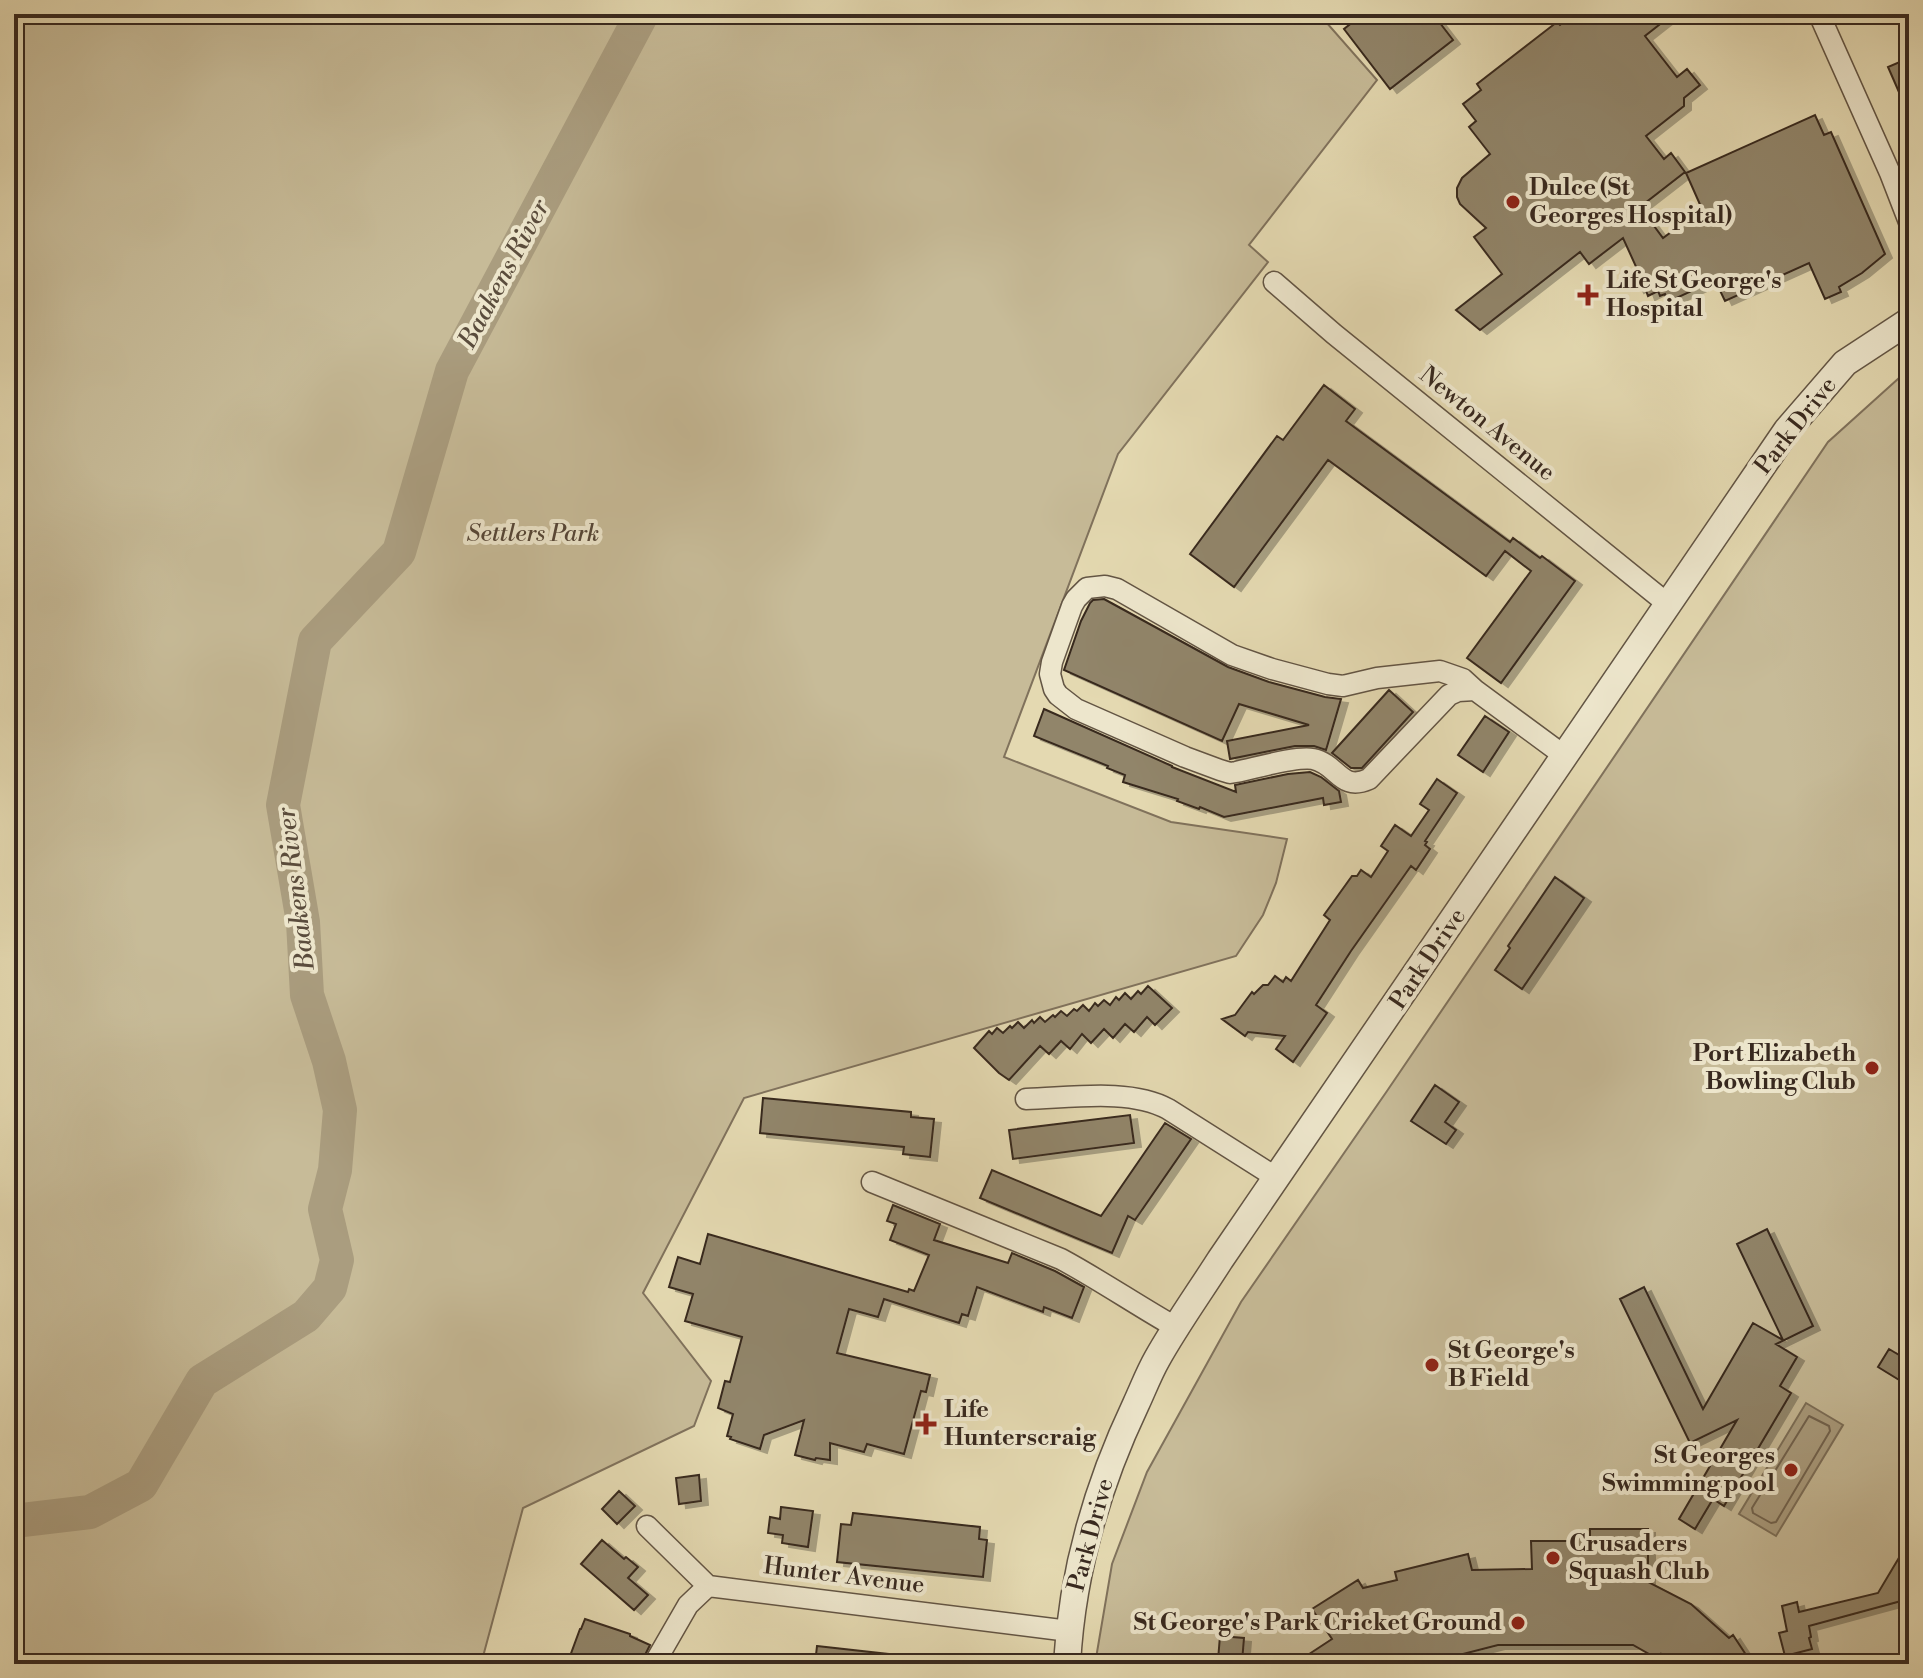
<svg xmlns="http://www.w3.org/2000/svg" width="1923" height="1678" viewBox="0 0 1923 1678" font-family="'Libre Bodoni',serif">
  <style>
    .green { fill: #c7bb98; stroke: #80725c; stroke-width: 2 }
    .water { fill: #aa9d7f; stroke: #7c6f59; stroke-width: 2 }
    .lines { fill: none; stroke-linecap: round; stroke-linejoin: round }
    .shore { stroke: #71634f; stroke-width: 2 }
    .river { stroke: #aa9d7f; stroke-width: 34 }
    .building { fill: #91856b; stroke: #38291f; stroke-width: 2; filter: url(#shadow) }
    .minor-casing { stroke: #635544; stroke-width: 23 }
    .tertiary-casing { stroke: #635544; stroke-width: 29 }
    .minor { stroke: #ede6cc; stroke-width: 20 }
    .tertiary { stroke: #ede6cc; stroke-width: 26 }
    .poi-dot { fill: #8f2418; stroke: #ede6cc; stroke-width: 3 }
    .labels { text-anchor: middle; dominant-baseline: central; stroke-width: 8; stroke-linejoin: round; paint-order: stroke }
    .poi-label { font-size: 24px; font-weight: bold; fill: #38291f; stroke: #ede6cc; text-anchor: start }
    .street-label { font-size: 24px; fill: #38291f; stroke: #ede6cc }
    .park-label { font-size: 24px; font-style: italic; fill: #554637; stroke: #ede6cc }
    .water-label { font-size: 26px; font-style: italic; fill: #5a4c3c; stroke: #ede6cc }
  </style>
  <defs>
    <filter id="shadow"><feDropShadow dx="7" dy="4" stdDeviation="0" flood-color="#0004"/></filter>
  </defs>
  <rect width="100%" height="100%" fill="#e4d9b1"/>
  <filter id="stains"><feTurbulence type="fractalNoise" baseFrequency=".0025" numOctaves="4"/><feColorMatrix values="0 0 0 0 .2 0 0 0 0 .09 0 0 0 0 .02 0 0 0 .5 -.17"/></filter>
  <radialGradient id="worn" r=".72"><stop offset=".6" stop-color="#630" stop-opacity="0"/><stop offset="1" stop-color="#630" stop-opacity=".3"/></radialGradient>
  <!-- green -->
  <path class="green" d="M 14,14 L 1319,14 L 1377,80 L 1249,245 L 1268,262 L 1118,454 L 1004,757 L 1171,822 L 1287,839 L 1276,883 L 1263,915 L 1236,956 L 744,1098 L 643,1293 L 711,1381 L 694,1426 L 523,1508 L 481,1664 L 14,1664 Z
    M 1909,369 L 1909,1664 L 1095,1664 L 1112,1564 L 1147,1472 L 1241,1302 L 1387,1091 L 1828,442 Z"/>
  <!-- water -->
  <path class="water" d="M 1806,1403 L 1843,1425 L 1776,1536 L 1739,1514 Z"/>
  <g class="lines">
    <!-- shore -->
    <path class="shore" d="M 1809,1416 L 1829,1426 L 1830,1431 L 1776,1522 L 1771,1523 L 1753,1513 L 1752,1508 Z"/>
    <!-- river -->
    <path class="river" d="M 14,1521 L 90,1512 L 141,1485 L 202,1381 L 306,1316 L 330,1288 L 337,1260 L 325,1209 L 335,1170 L 340,1110 L 329,1061 L 307,995 L 303,922 L 283,805 L 315,641 L 399,552 L 452,371 L 642,14"/>
  </g>
  <!-- building -->
  <path class="building" d="M 1363,14 L 1433,14 L 1453,40 L 1390,89 L 1344,29 Z
    M 1573,14 L 1673,14 L 1645,36 L 1677,77 L 1687,69 L 1700,85 L 1684,98 L 1684,106 L 1646,136 L 1664,159 L 1671,153 L 1685,172 L 1640,207 L 1663,238 L 1702,209 L 1686,173 L 1815,115 L 1824,135 L 1831,132 L 1885,254 L 1862,273 L 1839,287 L 1841,292 L 1825,299 L 1809,263 L 1725,301 L 1715,280 L 1668,302 L 1665,294 L 1660,296 L 1658,291 L 1648,296 L 1644,285 L 1637,289 L 1630,275 L 1638,271 L 1623,238 L 1589,264 L 1580,252 L 1480,330 L 1456,310 L 1502,274 L 1474,237 L 1486,228 L 1460,204 L 1457,197 L 1457,188 L 1462,178 L 1490,154 L 1469,127 L 1476,121 L 1463,104 L 1481,90 L 1477,84 L 1557,22 L 1560,25 Z
    M 1909,58 L 1909,115 L 1888,67 Z
    M 1324,385 L 1355,409 L 1346,421 L 1510,542 L 1513,538 L 1540,558 L 1542,556 L 1575,581 L 1501,683 L 1467,658 L 1531,571 L 1505,551 L 1486,576 L 1328,460 L 1234,587 L 1190,554 L 1277,436 L 1283,440 Z
    M 1104,599 L 1228,667 L 1269,682 L 1325,697 L 1341,699 L 1326,750 L 1314,746 L 1295,746 L 1230,759 L 1227,741 L 1309,725 L 1239,704 L 1222,741 L 1064,670 L 1081,621 L 1090,603 L 1093,600 Z
    M 1389,690 L 1413,712 L 1362,768 L 1351,768 L 1332,753 Z
    M 1044,709 L 1172,766 L 1172,767 L 1236,792 L 1235,785 L 1288,774 L 1310,772 L 1321,777 L 1339,791 L 1341,802 L 1324,805 L 1323,798 L 1224,817 L 1200,807 L 1199,809 L 1177,801 L 1178,799 L 1123,782 L 1125,775 L 1107,768 L 1108,766 L 1034,736 Z
    M 1485,716 L 1509,732 L 1483,772 L 1458,755 Z
    M 1437,779 L 1457,793 L 1425,841 L 1427,842 L 1425,845 L 1430,849 L 1416,870 L 1411,866 L 1406,873 L 1351,951 L 1316,1005 L 1327,1013 L 1293,1062 L 1276,1049 L 1285,1036 L 1248,1032 L 1245,1036 L 1222,1019 L 1235,1015 L 1252,992 L 1254,994 L 1263,985 L 1268,985 L 1275,976 L 1283,982 L 1286,977 L 1291,981 L 1330,920 L 1324,915 L 1352,876 L 1357,876 L 1361,870 L 1371,877 L 1388,851 L 1381,846 L 1395,825 L 1411,836 L 1429,810 L 1420,804 Z
    M 1555,877 L 1584,898 L 1522,989 L 1495,970 L 1510,948 L 1508,946 Z
    M 1148,986 L 1172,1008 L 1155,1025 L 1147,1017 L 1134,1032 L 1125,1024 L 1113,1038 L 1104,1029 L 1091,1043 L 1082,1034 L 1070,1049 L 1061,1041 L 1049,1054 L 1040,1046 L 1009,1080 L 999,1073 L 974,1048 L 989,1031 L 992,1034 L 997,1028 L 1003,1033 L 1010,1026 L 1012,1028 L 1018,1022 L 1024,1028 L 1032,1020 L 1034,1023 L 1040,1017 L 1045,1022 L 1053,1015 L 1055,1017 L 1061,1011 L 1067,1016 L 1074,1009 L 1077,1011 L 1083,1005 L 1089,1011 L 1095,1003 L 1098,1006 L 1104,1000 L 1110,1005 L 1116,997 L 1119,1000 L 1125,993 L 1131,999 L 1138,991 L 1141,994 Z
    M 1435,1085 L 1459,1102 L 1445,1122 L 1456,1130 L 1446,1144 L 1411,1121 Z
    M 763,1098 L 911,1112 L 911,1117 L 934,1119 L 930,1157 L 903,1154 L 904,1147 L 760,1133 Z
    M 1130,1115 L 1134,1143 L 1013,1159 L 1009,1130 Z
    M 1165,1123 L 1191,1139 L 1135,1220 L 1128,1216 L 1112,1253 L 980,1198 L 992,1170 L 1101,1216 Z
    M 893,1205 L 940,1224 L 934,1240 L 1008,1263 L 1012,1253 L 1055,1271 L 1084,1287 L 1072,1318 L 1044,1307 L 1043,1312 L 977,1287 L 968,1316 L 962,1314 L 959,1323 L 884,1299 L 878,1317 L 849,1309 L 837,1353 L 930,1375 L 926,1392 L 921,1391 L 904,1454 L 867,1444 L 864,1452 L 830,1443 L 830,1460 L 816,1458 L 815,1460 L 795,1455 L 804,1420 L 764,1435 L 760,1449 L 730,1439 L 731,1437 L 727,1436 L 733,1414 L 718,1408 L 725,1381 L 730,1382 L 742,1337 L 685,1321 L 693,1294 L 669,1287 L 678,1257 L 700,1264 L 708,1234 L 908,1292 L 909,1289 L 914,1291 L 929,1255 L 890,1240 L 896,1224 L 887,1221 Z
    M 1767,1229 L 1813,1326 L 1776,1344 L 1797,1357 L 1780,1386 L 1791,1393 L 1724,1506 L 1713,1499 L 1695,1529 L 1679,1519 L 1737,1420 L 1690,1443 L 1620,1299 L 1644,1287 L 1703,1409 L 1753,1323 L 1783,1340 L 1737,1244 Z
    M 1889,1349 L 1909,1361 L 1909,1386 L 1878,1367 Z
    M 699,1475 L 701,1501 L 679,1504 L 676,1478 Z
    M 619,1491 L 635,1506 L 617,1524 L 602,1509 Z
    M 781,1507 L 813,1511 L 808,1547 L 782,1543 L 783,1535 L 768,1533 L 770,1517 L 780,1519 Z
    M 853,1513 L 980,1527 L 979,1539 L 987,1540 L 983,1577 L 837,1562 L 841,1524 L 851,1525 Z
    M 1590,1529 L 1648,1529 L 1648,1582 L 1691,1604 L 1729,1638 L 1733,1635 L 1752,1664 L 1670,1664 L 1661,1654 L 1658,1659 L 1633,1645 L 1498,1645 L 1424,1664 L 1294,1664 L 1332,1639 L 1312,1609 L 1358,1580 L 1363,1588 L 1397,1580 L 1395,1572 L 1468,1554 L 1472,1570 L 1532,1569 L 1531,1541 L 1571,1541 L 1571,1537 L 1590,1537 Z
    M 602,1540 L 624,1559 L 626,1557 L 638,1567 L 628,1578 L 648,1595 L 634,1610 L 581,1564 Z
    M 1909,1541 L 1909,1599 L 1901,1594 L 1899,1597 L 1901,1601 L 1809,1626 L 1811,1637 L 1809,1638 L 1812,1649 L 1785,1656 L 1779,1633 L 1787,1631 L 1782,1606 L 1797,1602 L 1799,1612 L 1878,1593 Z
    M 585,1619 L 630,1634 L 630,1636 L 650,1645 L 641,1663 L 623,1655 L 620,1664 L 583,1664 L 569,1659 L 580,1629 L 581,1629 Z
    M 1220,1636 L 1244,1638 L 1242,1662 L 1218,1660 Z
    M 817,1646 L 888,1654 L 887,1664 L 815,1664 Z"/>
  <g class="lines">
    <!-- minor casing -->
    <g class="minor-casing">
      <path id="minor" d="M 1819,14 L 1890,173 L 1909,222
        M 1274,282 L 1334,334 L 1669,605
        M 1475,690 L 1458,691 L 1449,695 L 1369,779 C 1340,792 1338,764 1313,759 C 1295,756 1256,768 1236,772 L 1230,773 L 1220,770 L 1185,757 L 1076,709 L 1058,695 L 1054,689 L 1050,674 L 1052,662 L 1072,606 L 1076,599 L 1087,588 L 1105,586 L 1117,589 L 1232,655 L 1272,669 L 1328,684 L 1343,686 L 1377,678 L 1440,671 L 1463,679 L 1475,690 L 1566,757
        M 1026,1099 C 1069,1098 1130,1088 1168,1109 L 1277,1178
        M 872,1182 L 1061,1259 C 1100,1280 1138,1306 1177,1328
        M 647,1526 L 708,1586
        M 654,1664 L 688,1605 L 708,1586 L 1069,1631"/>
    </g>
    <!-- tertiary casing -->
    <g class="tertiary-casing">
      <path id="tertiary" d="M 1067,1664 C 1072,1572 1097,1486 1136,1404 C 1143,1389 1149,1373 1157,1359 C 1176,1325 1199,1293 1220,1260 L 1787,430 L 1845,363 L 1909,321"/>
    </g>
    <!-- minor -->
    <use href="#minor" class="minor"/>
    <!-- tertiary -->
    <use href="#tertiary" class="tertiary"/>
  </g>
  <!-- markers -->
  <g class="poi-dot">
    <circle cx="1513" cy="202" r="8"/>
    <path d="M1584 283h8v8h8v8h-8v8h-8v-8h-8v-8h8z"/>
    <circle cx="1872" cy="1068" r="8"/>
    <circle cx="1432" cy="1365" r="8"/>
    <path d="M922 1412h8v8h8v8h-8v8h-8v-8h-8v-8h8z"/>
    <circle cx="1791" cy="1470" r="8"/>
    <circle cx="1553" cy="1558" r="8"/>
    <circle cx="1518" cy="1623" r="8"/>
  </g>
  <g class="labels">
    <!-- poi labels -->
    <g class="poi-label">
      <text x="1529" y="188">Dulce (St<tspan x="1529" dy="28">Georges Hospital)</tspan></text>
      <text x="1606" y="281">Life St George's<tspan x="1606" dy="28">Hospital</tspan></text>
      <text x="1856" y="1054" text-anchor="end">Port Elizabeth<tspan x="1856" dy="28">Bowling Club</tspan></text>
      <text x="1448" y="1351">St George's<tspan x="1448" dy="28">B Field</tspan></text>
      <text x="944" y="1410">Life<tspan x="944" dy="28">Hunterscraig</tspan></text>
      <text x="1775" y="1456" text-anchor="end">St Georges<tspan x="1775" dy="28">Swimming pool</tspan></text>
      <text x="1569" y="1544">Crusaders<tspan x="1569" dy="28">Squash Club</tspan></text>
      <text x="1502" y="1623" text-anchor="end">St George's Park Cricket Ground</text>
    </g>
    <!-- street labels -->
    <g class="street-label">
      <text transform="translate(1487 424) rotate(39)">Newton Avenue</text>
      <text transform="translate(1796 426) rotate(-52)">Park Drive</text>
      <text transform="translate(1428 959) rotate(-56)">Park Drive</text>
      <text transform="translate(1091 1535) rotate(-75)">Park Drive</text>
      <text transform="translate(844 1576) rotate(7)">Hunter Avenue</text>
    </g>
    <!-- park labels -->
    <g class="park-label">
      <text x="533" y="534">Settlers Park</text>
    </g>
    <!-- water labels -->
    <g class="water-label">
      <text transform="translate(504 274) rotate(-62)">Baakens River</text>
      <text transform="translate(296 889) rotate(-97)">Baakens River</text>
    </g>
  </g>
  <!-- margin -->
  <rect width="1923" height="1678" fill="none" stroke="#e4d9b1" stroke-width="48"/>
  <rect x="16" y="16" width="1891" height="1646" fill="none" stroke="#38291f" stroke-width="4"/>
  <rect x="24" y="24" width="1875" height="1630" fill="none" stroke="#38291f" stroke-width="2"/>
  <rect width="100%" height="100%" filter="url(#stains)"/>
  <rect width="100%" height="100%" fill="url(#worn)"/>
</svg>
